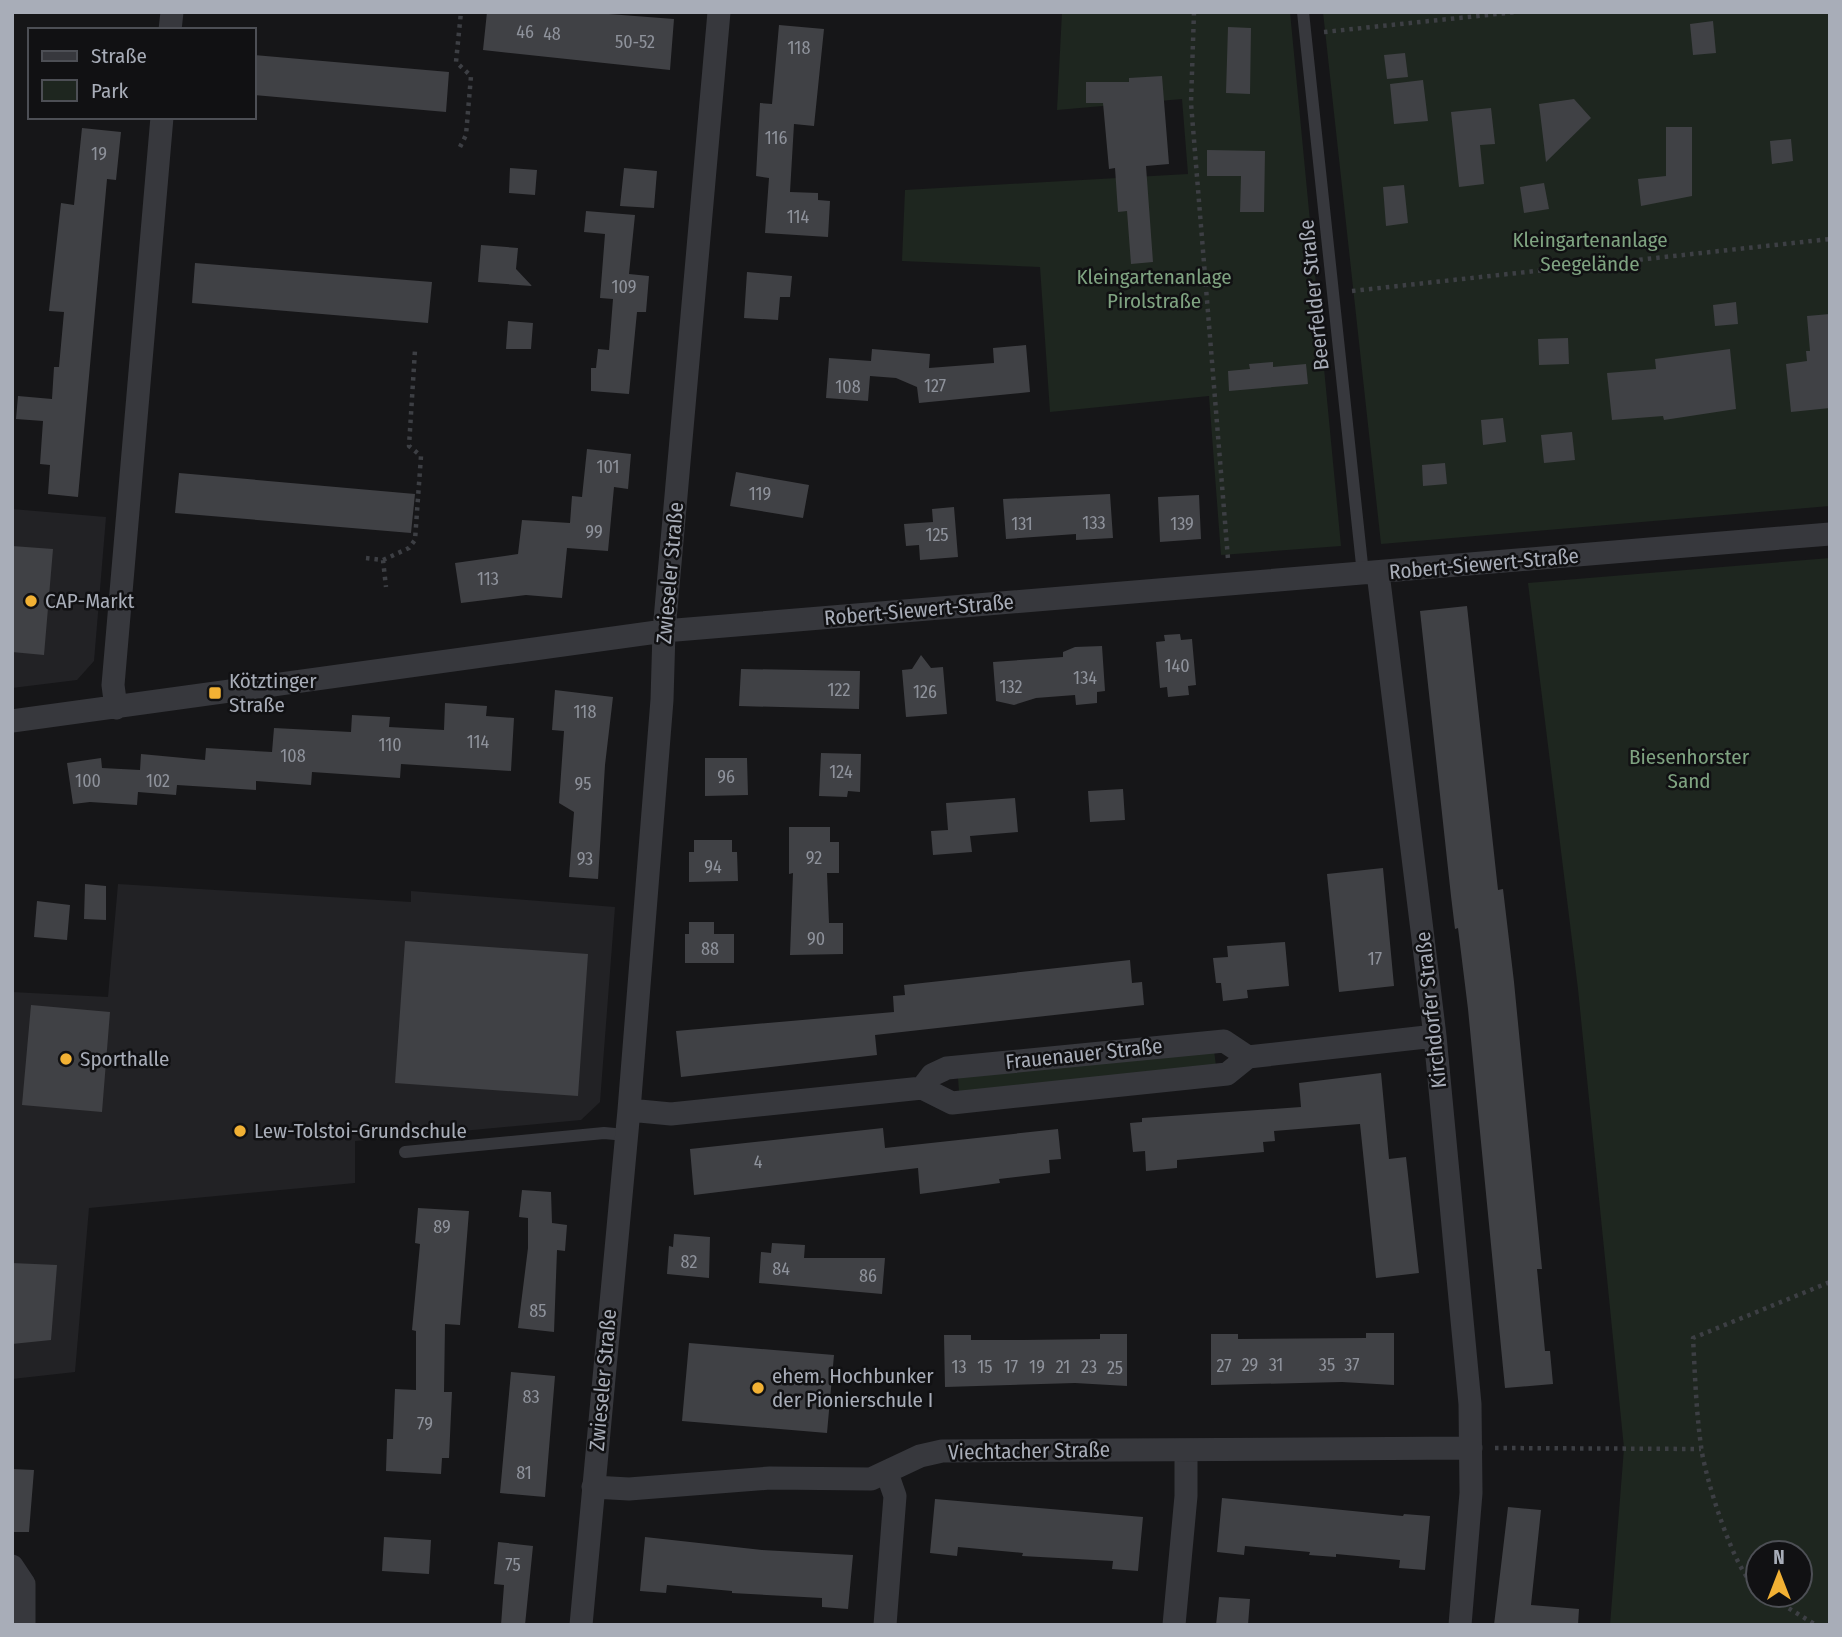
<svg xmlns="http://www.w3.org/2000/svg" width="1842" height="1637" viewBox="0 0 1842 1637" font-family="'Fira Sans Condensed',sans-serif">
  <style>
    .built { fill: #222225 }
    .green { fill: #1e261f; fill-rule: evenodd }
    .building { fill: #404145 }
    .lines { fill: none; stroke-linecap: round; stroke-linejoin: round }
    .path { stroke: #3d3f44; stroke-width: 4.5; stroke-dasharray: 3.5 5; stroke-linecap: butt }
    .service { stroke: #37383d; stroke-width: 12 }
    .minor { stroke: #37383d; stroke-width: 23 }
    .poi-dot { fill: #f2b134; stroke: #111113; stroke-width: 2.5 }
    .labels { text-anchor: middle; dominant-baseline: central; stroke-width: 5; stroke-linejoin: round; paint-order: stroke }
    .number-label { font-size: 18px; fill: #8e929b }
    .park-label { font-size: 21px; fill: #7fa381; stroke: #111113 }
    .street-label { font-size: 21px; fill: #a8adb8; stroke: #111113 }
    .poi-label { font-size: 21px; fill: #a8adb8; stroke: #111113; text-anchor: start }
  </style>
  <rect width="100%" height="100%" fill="#161618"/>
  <!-- built -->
  <path class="built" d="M 12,509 L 106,517 L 94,661 L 77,680 L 12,688 Z
    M 118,884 L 411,902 L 411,891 L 615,907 L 600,1102 L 581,1120 L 355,1141 L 355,1183 L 89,1208 L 75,1372 L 12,1379 L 12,992 L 108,997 Z"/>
  <!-- green -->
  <path class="green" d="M 1062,12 L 1290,12 L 1341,546 L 1221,555 L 1209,396 L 1050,412 L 1040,267 L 902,261 L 905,190 L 1188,174 L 1182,99 L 1057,110 Z
    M 1323,12 L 1830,12 L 1830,506 L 1381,544 Z
    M 1830,558 L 1830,1625 L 1610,1625 L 1624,1448 L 1578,989 L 1528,583 ZM 1800,1553 L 1800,1595 L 1758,1595 L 1758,1553 Z
    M 1214,1050 L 1216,1066 L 959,1092 L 958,1077 Z"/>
  <!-- building -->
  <path class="building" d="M 487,12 L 583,12 L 674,19 L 670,70 L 483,50 Z
    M 1713,21 L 1716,53 L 1693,55 L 1690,24 Z
    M 779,25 L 824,29 L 814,126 L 794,124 L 790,192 L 818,193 L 818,200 L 830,201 L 828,237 L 765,233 L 769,178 L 756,176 L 760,103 L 772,104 Z
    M 1228,27 L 1251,28 L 1250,94 L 1226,93 Z
    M 1405,53 L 1408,77 L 1387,79 L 1384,55 Z
    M 254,55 L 449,72 L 446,112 L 254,95 Z
    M 1162,76 L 1169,164 L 1146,166 L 1153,262 L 1131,264 L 1127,211 L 1118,212 L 1115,168 L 1109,169 L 1103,103 L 1086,103 L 1086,82 L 1129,82 L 1129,78 Z
    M 1423,80 L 1428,121 L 1394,124 L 1390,84 Z
    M 1574,99 L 1591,118 L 1546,162 L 1539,104 Z
    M 1491,108 L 1495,144 L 1480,145 L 1484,184 L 1459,187 L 1451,112 Z
    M 1666,127 L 1692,127 L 1692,196 L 1641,206 L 1638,179 L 1666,176 Z
    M 82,128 L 121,132 L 116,180 L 107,179 L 78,497 L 48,494 L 50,465 L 40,464 L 43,421 L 16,419 L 18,396 L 52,399 L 54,367 L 59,367 L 64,312 L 49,311 L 61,203 L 74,205 Z
    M 1791,139 L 1793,161 L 1772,164 L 1770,141 Z
    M 1207,150 L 1265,151 L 1264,212 L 1240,212 L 1241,176 L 1207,176 Z
    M 510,168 L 537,170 L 535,195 L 509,193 Z
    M 624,168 L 657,171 L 654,208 L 620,206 Z
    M 1544,183 L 1549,209 L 1524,213 L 1520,187 Z
    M 1404,185 L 1408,223 L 1386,226 L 1383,187 Z
    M 586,211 L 635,215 L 629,274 L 649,276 L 646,312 L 637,312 L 629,394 L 591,391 L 591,368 L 596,368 L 598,349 L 609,350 L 613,299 L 600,298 L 605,234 L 584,232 Z
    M 481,245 L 518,248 L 516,269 L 532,286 L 478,282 Z
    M 195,263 L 432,282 L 428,323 L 192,303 Z
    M 747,272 L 792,276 L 790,297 L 780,297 L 778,320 L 744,318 Z
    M 1736,302 L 1738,324 L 1715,326 L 1713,305 Z
    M 1830,314 L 1830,408 L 1791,412 L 1786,364 L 1807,361 L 1806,351 L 1810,351 L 1807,316 Z
    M 508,321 L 533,323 L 531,349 L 506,349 Z
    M 1568,338 L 1569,364 L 1539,365 L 1538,339 Z
    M 1026,345 L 1030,392 L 919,403 L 917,387 L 896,378 L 870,376 L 868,401 L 826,398 L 829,358 L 871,361 L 872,349 L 930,354 L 929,368 L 994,363 L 993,348 Z
    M 1730,349 L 1736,409 L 1664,420 L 1663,416 L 1612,420 L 1607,373 L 1656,369 L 1655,359 Z
    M 1273,362 L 1273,367 L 1306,364 L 1308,384 L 1229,391 L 1228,371 L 1250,369 L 1249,364 Z
    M 1503,418 L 1506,442 L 1483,445 L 1481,420 Z
    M 1572,432 L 1575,460 L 1544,463 L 1541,435 Z
    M 587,449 L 631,454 L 628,489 L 614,487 L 608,551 L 567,548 L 562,598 L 526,595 L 461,603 L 455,563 L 518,554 L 522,520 L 570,523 L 572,496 L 582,497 Z
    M 1445,463 L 1447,484 L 1423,486 L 1422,465 Z
    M 736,472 L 809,485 L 803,518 L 730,506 Z
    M 179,473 L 415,494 L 411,533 L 175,513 Z
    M 1110,494 L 1113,538 L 1076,540 L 1076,534 L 1006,539 L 1003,499 Z
    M 1199,495 L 1201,539 L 1160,542 L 1158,497 Z
    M 954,507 L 958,557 L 920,560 L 919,545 L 906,546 L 904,524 L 933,522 L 932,509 Z
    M 12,546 L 53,549 L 44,655 L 12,652 Z
    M 1467,606 L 1498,890 L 1503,889 L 1514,982 L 1542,1269 L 1537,1269 L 1545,1351 L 1550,1351 L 1553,1384 L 1505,1388 L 1468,1009 L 1458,928 L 1455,929 L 1451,896 L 1420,611 Z
    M 1180,634 L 1181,640 L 1192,639 L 1196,685 L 1188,686 L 1189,695 L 1168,697 L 1167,687 L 1160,688 L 1156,642 L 1165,641 L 1164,635 Z
    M 1102,646 L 1105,691 L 1097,692 L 1097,703 L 1076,705 L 1075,695 L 1036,698 L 1014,705 L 996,701 L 993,662 L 1063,657 L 1063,652 L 1075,647 Z
    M 921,655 L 931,668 L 943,667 L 947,714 L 906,717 L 902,670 L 912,669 Z
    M 741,669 L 860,671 L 859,709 L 739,706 Z
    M 555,690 L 613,697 L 605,765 L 598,879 L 569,877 L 574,812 L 559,803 L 564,731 L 552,730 Z
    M 445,703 L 487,706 L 486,716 L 514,718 L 511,771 L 401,764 L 400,778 L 312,772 L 311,785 L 256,781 L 256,790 L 177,785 L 176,795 L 138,792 L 137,805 L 90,802 L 73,804 L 67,763 L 101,758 L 102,768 L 140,770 L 141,754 L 205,760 L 206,748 L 272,752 L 274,728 L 351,732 L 352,715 L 390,717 L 389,727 L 444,730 Z
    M 821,753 L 861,754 L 860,792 L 848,791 L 847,797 L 819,796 Z
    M 705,758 L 747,758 L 748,795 L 705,796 Z
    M 1123,789 L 1125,820 L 1090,822 L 1088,791 Z
    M 1015,798 L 1018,832 L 970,836 L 972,852 L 933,855 L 931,831 L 948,830 L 946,803 Z
    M 789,827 L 830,827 L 830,842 L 839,842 L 839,873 L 827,873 L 829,923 L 843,923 L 843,954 L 790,955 L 793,873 L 789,874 Z
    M 694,840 L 732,840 L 732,852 L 737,852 L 738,881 L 689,882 L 689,852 L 694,852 Z
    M 1383,868 L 1394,986 L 1339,992 L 1327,874 Z
    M 85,884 L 106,886 L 106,920 L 84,919 Z
    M 37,901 L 70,905 L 67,940 L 34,937 Z
    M 689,922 L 714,922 L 714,934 L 734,934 L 734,963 L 685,963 L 685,934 L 689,934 Z
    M 405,941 L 588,954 L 578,1096 L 395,1083 Z
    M 1285,942 L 1289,986 L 1247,990 L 1248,998 L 1223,1001 L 1221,983 L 1216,983 L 1213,958 L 1228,957 L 1227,946 Z
    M 1130,960 L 1132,983 L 1142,982 L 1144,1005 L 875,1035 L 877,1055 L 681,1077 L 676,1031 L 894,1012 L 893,996 L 905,995 L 904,985 Z
    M 31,1005 L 110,1012 L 102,1112 L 22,1105 Z
    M 1381,1073 L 1389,1159 L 1406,1157 L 1419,1273 L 1376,1278 L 1360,1124 L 1274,1131 L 1275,1141 L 1263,1142 L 1264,1152 L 1177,1160 L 1177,1168 L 1146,1171 L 1145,1151 L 1133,1152 L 1130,1123 L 1142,1122 L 1142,1118 L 1301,1107 L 1299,1083 Z
    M 883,1128 L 885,1148 L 1058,1129 L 1061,1159 L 1049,1160 L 1050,1173 L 999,1179 L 1000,1183 L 920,1194 L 918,1168 L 694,1195 L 690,1149 Z
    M 522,1190 L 551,1192 L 552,1223 L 567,1225 L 565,1251 L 557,1250 L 554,1332 L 518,1328 L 528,1248 L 528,1218 L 519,1217 Z
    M 418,1208 L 469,1211 L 460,1325 L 445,1324 L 444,1392 L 452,1392 L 449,1458 L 442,1458 L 441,1474 L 386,1471 L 387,1439 L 393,1439 L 395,1389 L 416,1390 L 416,1331 L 412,1330 L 420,1244 L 415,1243 Z
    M 674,1234 L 710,1237 L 709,1278 L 667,1274 L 669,1246 L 673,1247 Z
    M 772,1243 L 805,1245 L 804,1258 L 885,1258 L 882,1294 L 759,1283 L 761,1252 L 771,1253 Z
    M 12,1263 L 57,1265 L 51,1340 L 12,1344 Z
    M 1366,1333 L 1394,1333 L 1394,1385 L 1342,1382 L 1211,1385 L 1211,1334 L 1238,1334 L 1238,1339 L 1366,1338 Z
    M 1100,1334 L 1127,1334 L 1127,1386 L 1075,1383 L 945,1387 L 944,1335 L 971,1335 L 971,1340 L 1023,1340 L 1100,1339 Z
    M 689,1343 L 834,1355 L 827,1433 L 682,1421 Z
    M 511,1372 L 555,1376 L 545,1497 L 500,1493 Z
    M 12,1469 L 34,1470 L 29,1532 L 12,1532 Z
    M 1222,1498 L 1403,1516 L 1404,1514 L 1430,1516 L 1425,1570 L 1399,1568 L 1400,1560 L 1336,1554 L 1336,1557 L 1309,1555 L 1310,1552 L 1245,1546 L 1244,1555 L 1217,1552 Z
    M 935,1499 L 1143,1517 L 1138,1571 L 1112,1569 L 1113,1561 L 1022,1556 L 1023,1553 L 958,1547 L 957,1556 L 930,1553 Z
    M 1508,1507 L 1541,1510 L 1531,1605 L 1579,1609 L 1578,1625 L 1494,1625 Z
    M 384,1537 L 431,1540 L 429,1574 L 382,1571 Z
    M 645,1537 L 762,1550 L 853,1555 L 848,1609 L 822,1607 L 822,1598 L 732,1593 L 732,1591 L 667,1585 L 666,1593 L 640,1591 Z
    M 498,1542 L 533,1546 L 525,1625 L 501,1625 L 504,1585 L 494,1584 Z
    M 1219,1597 L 1250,1599 L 1248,1625 L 1216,1625 Z"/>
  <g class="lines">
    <!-- path -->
    <path class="path" d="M 1194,12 L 1191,103 L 1228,559
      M 1324,32 L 1516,12
      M 460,147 L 466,135 L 471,76 L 456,62 L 461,12
      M 1352,291 L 1830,239
      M 366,558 L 383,560 L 386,587
      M 383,560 L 409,548 L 415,540 L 421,456 L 409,446 L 415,350
      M 1495,1448 L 1701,1449
      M 1758,1589 C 1735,1576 1704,1474 1701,1446 C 1696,1410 1695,1374 1693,1338 L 1830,1282
      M 1767,1595 L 1816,1625"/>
    <!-- service -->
    <path class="service" d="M 1303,12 L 1363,574
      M 405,1152 L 604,1133 L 626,1135"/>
    <!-- minor -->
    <path class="minor" d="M 170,30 L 172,12
      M 1378,573 L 1435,1036 L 1470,1404 L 1471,1493 L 1460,1625
      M 116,708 L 113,685 L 162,117
      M 12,721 L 664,631 L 1830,534
      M 922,1088 L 952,1103 L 1227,1074 L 1248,1057 L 1435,1036
      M 629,1110 L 671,1114 L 922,1088 L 932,1075 L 947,1068 L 1224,1041 L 1248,1057
      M 593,1487 L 629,1489 L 770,1478 L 871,1479 L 920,1456 L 942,1451 L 1471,1448
      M 12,1566 L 24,1584 L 24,1625
      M 581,1625 L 629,1110 L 662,700 L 664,631 L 719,12
      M 885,1625 L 895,1496 L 887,1473
      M 1174,1625 L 1186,1496 L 1186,1450"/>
  </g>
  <!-- markers -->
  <g class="poi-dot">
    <circle cx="31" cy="601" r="7"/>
    <rect x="208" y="686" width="14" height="14" rx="3.5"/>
    <circle cx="66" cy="1059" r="7"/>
    <circle cx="240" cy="1131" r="7"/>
    <circle cx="758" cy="1388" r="7"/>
  </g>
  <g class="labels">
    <!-- number labels -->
    <g class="number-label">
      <text x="525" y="32">46</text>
      <text x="552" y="34">48</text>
      <text x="635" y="42">50-52</text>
      <text x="799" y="48">118</text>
      <text x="776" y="138">116</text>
      <text x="99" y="154">19</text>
      <text x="798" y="217">114</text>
      <text x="624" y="287">109</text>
      <text x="935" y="386">127</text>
      <text x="848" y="387">108</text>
      <text x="608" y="467">101</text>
      <text x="760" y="494">119</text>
      <text x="1094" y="523">133</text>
      <text x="1022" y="524">131</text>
      <text x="1182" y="524">139</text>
      <text x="594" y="532">99</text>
      <text x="937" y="535">125</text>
      <text x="488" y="579">113</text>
      <text x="1177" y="666">140</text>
      <text x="1085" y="678">134</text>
      <text x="1011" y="687">132</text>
      <text x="839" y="690">122</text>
      <text x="925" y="692">126</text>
      <text x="585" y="712">118</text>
      <text x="478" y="742">114</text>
      <text x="390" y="745">110</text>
      <text x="293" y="756">108</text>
      <text x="841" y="772">124</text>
      <text x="726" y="777">96</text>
      <text x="88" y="781">100</text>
      <text x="158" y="781">102</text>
      <text x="583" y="784">95</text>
      <text x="814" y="858">92</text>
      <text x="585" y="859">93</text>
      <text x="713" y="867">94</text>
      <text x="816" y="939">90</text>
      <text x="710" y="949">88</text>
      <text x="1375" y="959">17</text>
      <text x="758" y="1162">4</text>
      <text x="442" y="1227">89</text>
      <text x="689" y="1262">82</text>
      <text x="781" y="1269">84</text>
      <text x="868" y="1276">86</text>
      <text x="538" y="1311">85</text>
      <text x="1250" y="1365">29</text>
      <text x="1276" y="1365">31</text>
      <text x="1327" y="1365">35</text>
      <text x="1352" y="1365">37</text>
      <text x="1224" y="1366">27</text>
      <text x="959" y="1367">13</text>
      <text x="985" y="1367">15</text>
      <text x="1011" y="1367">17</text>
      <text x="1037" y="1367">19</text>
      <text x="1063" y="1367">21</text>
      <text x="1089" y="1367">23</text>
      <text x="1115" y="1368">25</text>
      <text x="531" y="1397">83</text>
      <text x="425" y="1424">79</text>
      <text x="524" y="1473">81</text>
      <text x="513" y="1565">75</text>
    </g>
    <!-- park labels -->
    <g class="park-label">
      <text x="1590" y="240">Kleingartenanlage<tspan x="1590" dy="24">Seegelände</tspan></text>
      <text x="1154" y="277">Kleingartenanlage<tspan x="1154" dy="24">Pirolstraße</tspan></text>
      <text x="1689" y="757">Biesenhorster<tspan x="1689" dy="24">Sand</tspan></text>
    </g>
    <!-- street labels -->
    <g class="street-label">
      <text transform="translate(1314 295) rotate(-96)">Beerfelder Straße</text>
      <text transform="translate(1484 564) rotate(-5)">Robert-Siewert-Straße</text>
      <text transform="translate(670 573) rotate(-85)">Zwieseler Straße</text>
      <text transform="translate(919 610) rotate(-5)">Robert-Siewert-Straße</text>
      <text transform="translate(1431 1010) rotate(-96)">Kirchdorfer Straße</text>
      <text transform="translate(1084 1054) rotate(-6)">Frauenauer Straße</text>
      <text transform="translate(603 1380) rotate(-85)">Zwieseler Straße</text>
      <text transform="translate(1029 1451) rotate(-1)">Viechtacher Straße</text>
    </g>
    <!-- poi labels -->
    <g class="poi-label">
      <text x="45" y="601">CAP-Markt</text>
      <text x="229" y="681">Kötztinger<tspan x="229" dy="24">Straße</tspan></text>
      <text x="80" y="1059">Sporthalle</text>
      <text x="254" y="1131">Lew-Tolstoi-Grundschule</text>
      <text x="772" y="1376">ehem. Hochbunker<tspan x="772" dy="24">der Pionierschule I</tspan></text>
    </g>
  </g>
  <!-- border -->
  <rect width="1842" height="1637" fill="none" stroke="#a8adb8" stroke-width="28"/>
  <!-- legend -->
  <rect x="28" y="28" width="228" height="91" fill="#111113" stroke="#4d4f55" stroke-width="2"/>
  <rect x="42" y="51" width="35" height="10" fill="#37383d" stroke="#4d4f55" stroke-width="2"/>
  <text x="91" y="63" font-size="21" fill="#a8adb8">Straße</text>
  <rect x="42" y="80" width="35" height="21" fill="#1e261f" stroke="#4d4f55" stroke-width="2"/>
  <text x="91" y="98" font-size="21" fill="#a8adb8">Park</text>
  <!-- north arrow -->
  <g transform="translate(1779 1574)"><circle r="33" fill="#111113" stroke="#4d4f55" stroke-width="2"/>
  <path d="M0-5L12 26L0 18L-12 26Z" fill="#f2b134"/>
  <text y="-10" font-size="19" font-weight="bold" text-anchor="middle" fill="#a8adb8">N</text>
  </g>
</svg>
